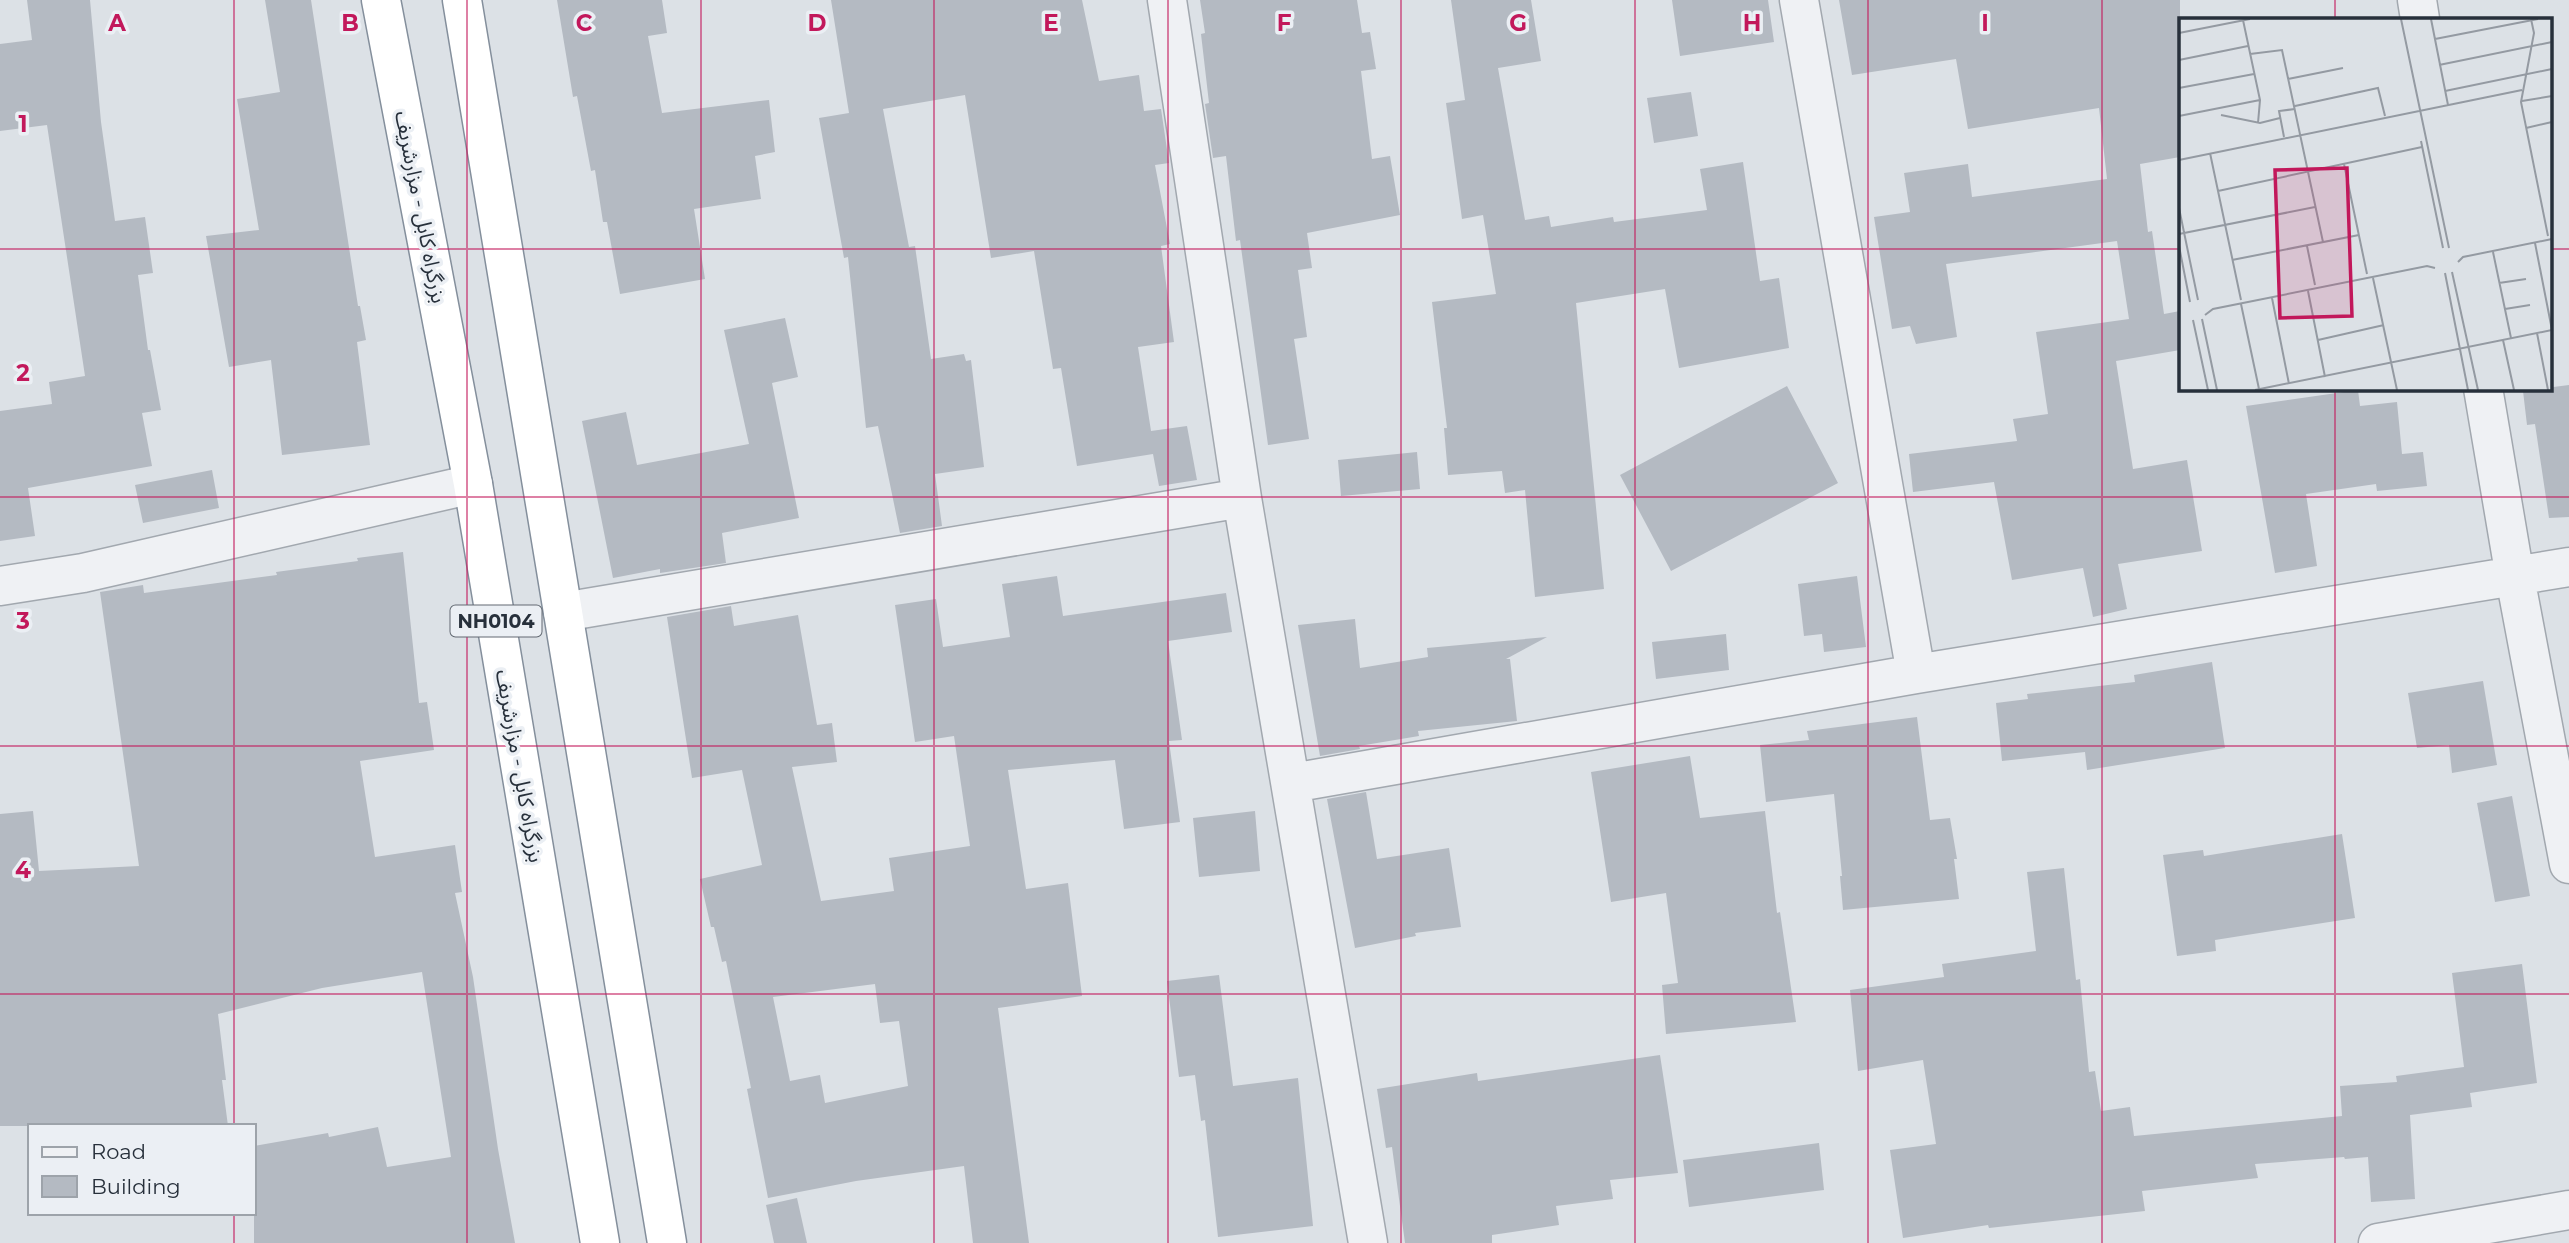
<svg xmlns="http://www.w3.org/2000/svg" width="2569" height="1243" viewBox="0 0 2569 1243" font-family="Montserrat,'Noto Sans Arabic',sans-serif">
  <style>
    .building { fill: #b4bac2; fill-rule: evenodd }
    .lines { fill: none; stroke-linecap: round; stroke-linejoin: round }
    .minor-casing { stroke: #a2a8af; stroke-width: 41 }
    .trunk-casing { stroke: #848f9c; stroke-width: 41 }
    .minor { stroke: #eff1f4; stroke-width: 38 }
    .trunk { stroke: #fff; stroke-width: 38 }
    .grid { fill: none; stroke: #c2185b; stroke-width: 2; stroke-opacity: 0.55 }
    .labels { text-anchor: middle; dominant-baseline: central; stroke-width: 7; stroke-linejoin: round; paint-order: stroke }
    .shield { fill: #ebeff4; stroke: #626972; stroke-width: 2 }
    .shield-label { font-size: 19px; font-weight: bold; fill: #27303b }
    .street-label { font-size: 21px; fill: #27303b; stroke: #ebeff4 }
    .inset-road { fill: none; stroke: #949aa2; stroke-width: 2 }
    .view { fill: #c2185b; fill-opacity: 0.15; stroke: #c2185b; stroke-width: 3.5 }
    .inset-edge { fill: none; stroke: #27303b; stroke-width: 3.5 }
    .grid-label { font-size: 23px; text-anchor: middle; font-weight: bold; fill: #c2185b; stroke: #ebeff4; stroke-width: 7; stroke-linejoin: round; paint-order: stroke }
  </style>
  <rect width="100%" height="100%" fill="#dce1e6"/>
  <!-- building -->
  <path class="building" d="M 27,0 L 90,0 L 101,122 L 115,221 L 145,217 L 153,273 L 138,275 L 148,350 L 150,350 L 161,410 L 142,413 L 152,466 L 28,488 L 35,536 L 0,541 L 0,411 L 52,404 L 49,382 L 85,376 L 47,125 L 0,131 L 0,44 L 32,40 Z
    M 265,0 L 311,0 L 358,306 L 360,306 L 366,340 L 357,342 L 370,445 L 282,455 L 271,360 L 229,367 L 206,236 L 259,230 L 237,99 L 280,92 Z
    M 557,0 L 662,0 L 667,33 L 648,36 L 662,113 L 769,100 L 775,152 L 755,156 L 761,199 L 694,209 L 705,279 L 620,294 L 607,222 L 603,222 L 595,170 L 591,171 L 577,96 L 573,97 Z
    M 831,0 L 1082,0 L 1099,81 L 1139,75 L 1144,111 L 1161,109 L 1169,163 L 1155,165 L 1170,244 L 1161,246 L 1174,342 L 1138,347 L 1151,431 L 1187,426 L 1197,480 L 1159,486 L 1153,454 L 1077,466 L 1061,368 L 1053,369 L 1034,251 L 991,258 L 965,95 L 883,109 L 909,247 L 915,246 L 931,359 L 964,354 L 966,361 L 971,360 L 984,467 L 935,474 L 942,526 L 900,533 L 878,426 L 866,428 L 848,257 L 844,258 L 819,118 L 849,113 Z
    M 1200,0 L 1357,0 L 1362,33 L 1370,32 L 1376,69 L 1361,71 L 1372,159 L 1390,156 L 1400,215 L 1307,233 L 1312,268 L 1298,270 L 1307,337 L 1294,339 L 1309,439 L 1268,445 L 1240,240 L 1236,241 L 1226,156 L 1213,158 L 1205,104 L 1209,103 L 1201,34 L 1205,33 Z
    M 1451,0 L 1531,0 L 1541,61 L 1498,68 L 1525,220 L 1549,216 L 1551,227 L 1613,217 L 1614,222 L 1707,210 L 1700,169 L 1743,162 L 1760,281 L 1779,278 L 1789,348 L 1679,368 L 1665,289 L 1576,303 L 1604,589 L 1535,597 L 1525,490 L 1505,493 L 1502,471 L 1448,475 L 1444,428 L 1447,428 L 1432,302 L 1496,294 L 1483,215 L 1462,219 L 1446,103 L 1465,100 Z
    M 1672,0 L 1768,0 L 1774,42 L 1680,56 Z
    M 1839,0 L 2180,0 L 2180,157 L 2140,164 L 2148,232 L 2152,231 L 2164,314 L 2180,311 L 2180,350 L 2116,361 L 2133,469 L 2187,460 L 2202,551 L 2118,564 L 2127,609 L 2093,617 L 2083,568 L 2012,580 L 1994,482 L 1913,492 L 1909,454 L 2017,441 L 2013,419 L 2048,414 L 2036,332 L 2129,319 L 2117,241 L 1946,264 L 1957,337 L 1916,344 L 1910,326 L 1892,329 L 1874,217 L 1910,212 L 1904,173 L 1968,164 L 1972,197 L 2107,179 L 2099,108 L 1968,129 L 1956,59 L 1852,75 Z
    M 1691,92 L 1698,136 L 1654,143 L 1647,98 Z
    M 785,318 L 798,377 L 772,383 L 799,518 L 722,533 L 726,563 L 660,573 L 660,569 L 613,578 L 582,421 L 626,412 L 637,465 L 749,444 L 724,330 Z
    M 2569,385 L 2569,517 L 2549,518 L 2535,424 L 2527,425 L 2523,391 Z
    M 1787,386 L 1838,483 L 1671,571 L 1620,475 Z
    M 2358,390 L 2360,406 L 2397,402 L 2402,454 L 2423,452 L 2427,486 L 2377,491 L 2376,484 L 2306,494 L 2317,566 L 2275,573 L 2246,406 Z
    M 1417,452 L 1420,489 L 1341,496 L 1338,460 Z
    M 212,470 L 219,508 L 143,523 L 135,485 Z
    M 403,552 L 419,703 L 427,702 L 434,750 L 360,761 L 375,857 L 455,845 L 462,892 L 455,893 L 473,977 L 498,1149 L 515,1243 L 254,1243 L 254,1146 L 328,1133 L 329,1137 L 378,1127 L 387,1167 L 451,1157 L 422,972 L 322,988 L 218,1014 L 226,1080 L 222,1080 L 228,1126 L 0,1126 L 0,814 L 33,811 L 39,871 L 139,866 L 100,592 L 143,585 L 144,593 L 277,575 L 276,572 L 358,561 L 357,558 Z
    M 1057,576 L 1063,616 L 1226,593 L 1232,632 L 1168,641 L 1182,740 L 1169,741 L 1180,822 L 1124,829 L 1115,760 L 1008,770 L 1026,889 L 1068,883 L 1082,996 L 998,1008 L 1029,1243 L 973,1243 L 964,1166 L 856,1181 L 768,1198 L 747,1089 L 751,1088 L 726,961 L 722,962 L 714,927 L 711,927 L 700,879 L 762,865 L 742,770 L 692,778 L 667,617 L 731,606 L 734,626 L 798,615 L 817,725 L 832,723 L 837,762 L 792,767 L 821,901 L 894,891 L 889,858 L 970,846 L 954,736 L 915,742 L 895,605 L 936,599 L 943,647 L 1010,637 L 1002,584 ZM 875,984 L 880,1023 L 899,1021 L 908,1086 L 825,1103 L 820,1075 L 790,1081 L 773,997 Z
    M 1857,576 L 1866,647 L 1824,652 L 1822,634 L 1804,636 L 1798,584 Z
    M 1355,619 L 1360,668 L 1428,657 L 1427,648 L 1547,637 L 1506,659 L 1510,659 L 1517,721 L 1418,731 L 1419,736 L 1359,746 L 1360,749 L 1320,756 L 1298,625 Z
    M 1726,634 L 1729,670 L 1656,679 L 1652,642 Z
    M 2212,662 L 2225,748 L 2087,770 L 2085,752 L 2002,761 L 1996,703 L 2028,699 L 2027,694 L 2135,682 L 2134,675 Z
    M 2483,681 L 2497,765 L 2452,773 L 2449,745 L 2417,748 L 2408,693 Z
    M 1917,717 L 1930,820 L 1950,818 L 1957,859 L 1954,859 L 1959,899 L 1843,910 L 1840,876 L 1842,876 L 1834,794 L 1766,802 L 1760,745 L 1809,740 L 1807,731 Z
    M 1690,756 L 1700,818 L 1765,811 L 1777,913 L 1780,912 L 1796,1022 L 1666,1034 L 1662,985 L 1678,983 L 1666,893 L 1611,902 L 1591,772 Z
    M 1366,792 L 1377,859 L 1449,848 L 1461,927 L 1415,933 L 1416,936 L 1355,948 L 1327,799 Z
    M 2512,796 L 2530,896 L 2495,902 L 2477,803 Z
    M 1255,811 L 1260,871 L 1199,877 L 1193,818 Z
    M 2342,834 L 2355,918 L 2215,940 L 2216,951 L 2177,956 L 2163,855 L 2203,850 L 2204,856 Z
    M 2064,868 L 2076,980 L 2080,979 L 2089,1072 L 2095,1071 L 2101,1111 L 2130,1107 L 2134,1136 L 2342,1116 L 2340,1086 L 2397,1082 L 2396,1076 L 2464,1067 L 2452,973 L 2522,964 L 2537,1083 L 2470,1093 L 2472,1107 L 2410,1115 L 2415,1199 L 2371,1202 L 2368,1157 L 2345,1159 L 2344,1157 L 2255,1164 L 2258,1178 L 2142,1191 L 2145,1211 L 1989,1228 L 1988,1225 L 1903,1238 L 1890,1150 L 1936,1144 L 1923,1060 L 1858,1071 L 1850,990 L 1944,977 L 1942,964 L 2036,951 L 2027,872 Z
    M 1219,975 L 1233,1086 L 1298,1078 L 1313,1226 L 1218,1237 L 1205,1120 L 1201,1121 L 1195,1075 L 1179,1077 L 1167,981 Z
    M 1660,1055 L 1678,1173 L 1610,1180 L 1613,1199 L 1556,1206 L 1559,1225 L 1492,1235 L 1492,1243 L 1405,1243 L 1392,1147 L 1386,1148 L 1377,1089 L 1477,1073 L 1478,1081 Z
    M 1819,1143 L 1824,1190 L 1689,1207 L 1683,1160 Z
    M 797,1198 L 807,1243 L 774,1243 L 766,1205 Z"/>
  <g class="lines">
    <!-- minor casing -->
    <g class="minor-casing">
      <path id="minor" d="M 1167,0 L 1242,498 L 1368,1243
        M 1799,0 L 1916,674
        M 2417,0 L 2420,19
        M 2483,388 L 2515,577 L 2569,864
        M 0,586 L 83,573 L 473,484
        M 563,612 L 1242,498
        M 1292,783 L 1916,674 L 2569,567
        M 2378,1243 L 2569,1210"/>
    </g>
    <!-- trunk casing -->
    <g class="trunk-casing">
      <path id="trunk" d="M 381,0 L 473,484 L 600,1243
        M 462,0 L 667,1243"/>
    </g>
    <!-- minor -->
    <use href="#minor" class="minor"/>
    <!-- trunk -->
    <use href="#trunk" class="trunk"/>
  </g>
  <!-- grid -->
  <path class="grid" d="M 234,0 L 234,1126M 467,0 L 467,1243M 701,0 L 701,1243M 934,0 L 934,1243M 1168,0 L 1168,1243M 1401,0 L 1401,1243M 1635,0 L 1635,1243M 1868,0 L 1868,1243M 2102,0 L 2102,1243M 2335,0 L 2335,19M 0,249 L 2180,249M 2550,249 L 2569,249M 2335,388 L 2335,1243M 0,497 L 2569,497M 0,746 L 2569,746M 0,994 L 2569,994M 234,1213 L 234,1243"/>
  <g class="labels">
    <!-- shield labels -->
    <rect class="shield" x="450.5" y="605.5" width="91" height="31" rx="5"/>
    <g class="shield-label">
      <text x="496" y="621">NH0104</text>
    </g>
    <!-- street labels -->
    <g class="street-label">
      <text transform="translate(421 207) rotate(79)">بزرگراه کابل - مزارشریف</text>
      <text transform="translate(520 766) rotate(80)">بزرگراه کابل - مزارشریف</text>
    </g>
  </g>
  <!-- overview -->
  <g transform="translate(2179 18)">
    <rect width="373" height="373" fill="#dce1e6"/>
    <path class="inset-road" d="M 222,1 L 270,230M 252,1 L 269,87M 352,1 L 355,15 L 342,84 L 369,218M 64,2 L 81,82 L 79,105M 0,15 L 71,1M 256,21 L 359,1M 71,36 L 103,32 L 144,224M 0,42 L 69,28M 260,47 L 373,24M 109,61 L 164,50M 0,70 L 75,56M 266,73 L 373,51M 343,83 L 373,78M 116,88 L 199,70 L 206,98M 42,97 L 81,105 L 101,100M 0,98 L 81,82M 347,110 L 373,104M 105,119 L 100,93 L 116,91M 242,123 L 264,230M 31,135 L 62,282M 0,142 L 343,72M 165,146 L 188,256M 39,173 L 243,129M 0,190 L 19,282M 0,216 L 136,189M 0,228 L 11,284M 128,228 L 136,267M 314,234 L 332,320M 53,242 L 180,217M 279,244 L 284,239 L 373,221M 273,254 L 299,372M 266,255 L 289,372M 194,260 L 218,372M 320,265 L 347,261M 129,273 L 146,359M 93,280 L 110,366M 62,286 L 80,371M 326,291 L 351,287M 26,297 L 34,291 L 248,248 L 256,250M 23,301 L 38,372M 14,302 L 29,372M 358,315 L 369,372M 139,322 L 205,307M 324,322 L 335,372M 76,372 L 373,312 L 356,225"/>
    <path class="view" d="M 168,150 L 173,298 L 101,300 L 96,152 Z"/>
    <rect width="373" height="373" class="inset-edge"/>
  </g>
  <g class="grid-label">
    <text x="117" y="31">A</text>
    <text x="350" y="31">B</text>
    <text x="584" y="31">C</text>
    <text x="817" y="31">D</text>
    <text x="1051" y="31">E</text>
    <text x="1284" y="31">F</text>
    <text x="1518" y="31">G</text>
    <text x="1752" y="31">H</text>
    <text x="1985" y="31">I</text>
    <text x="23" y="132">1</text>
    <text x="23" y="381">2</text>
    <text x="23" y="629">3</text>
    <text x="23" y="878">4</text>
  </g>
  <!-- legend -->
  <rect x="28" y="1124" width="228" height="91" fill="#ebeff4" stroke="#9da3aa" stroke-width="2"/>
  <rect x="42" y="1147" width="35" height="10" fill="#eff1f4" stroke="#9da3aa" stroke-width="2"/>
  <text x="91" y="1159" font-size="21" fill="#27303b">Road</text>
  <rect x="42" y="1176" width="35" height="21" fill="#b4bac2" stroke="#9da3aa" stroke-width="2"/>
  <text x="91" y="1194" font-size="21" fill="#27303b">Building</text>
</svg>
